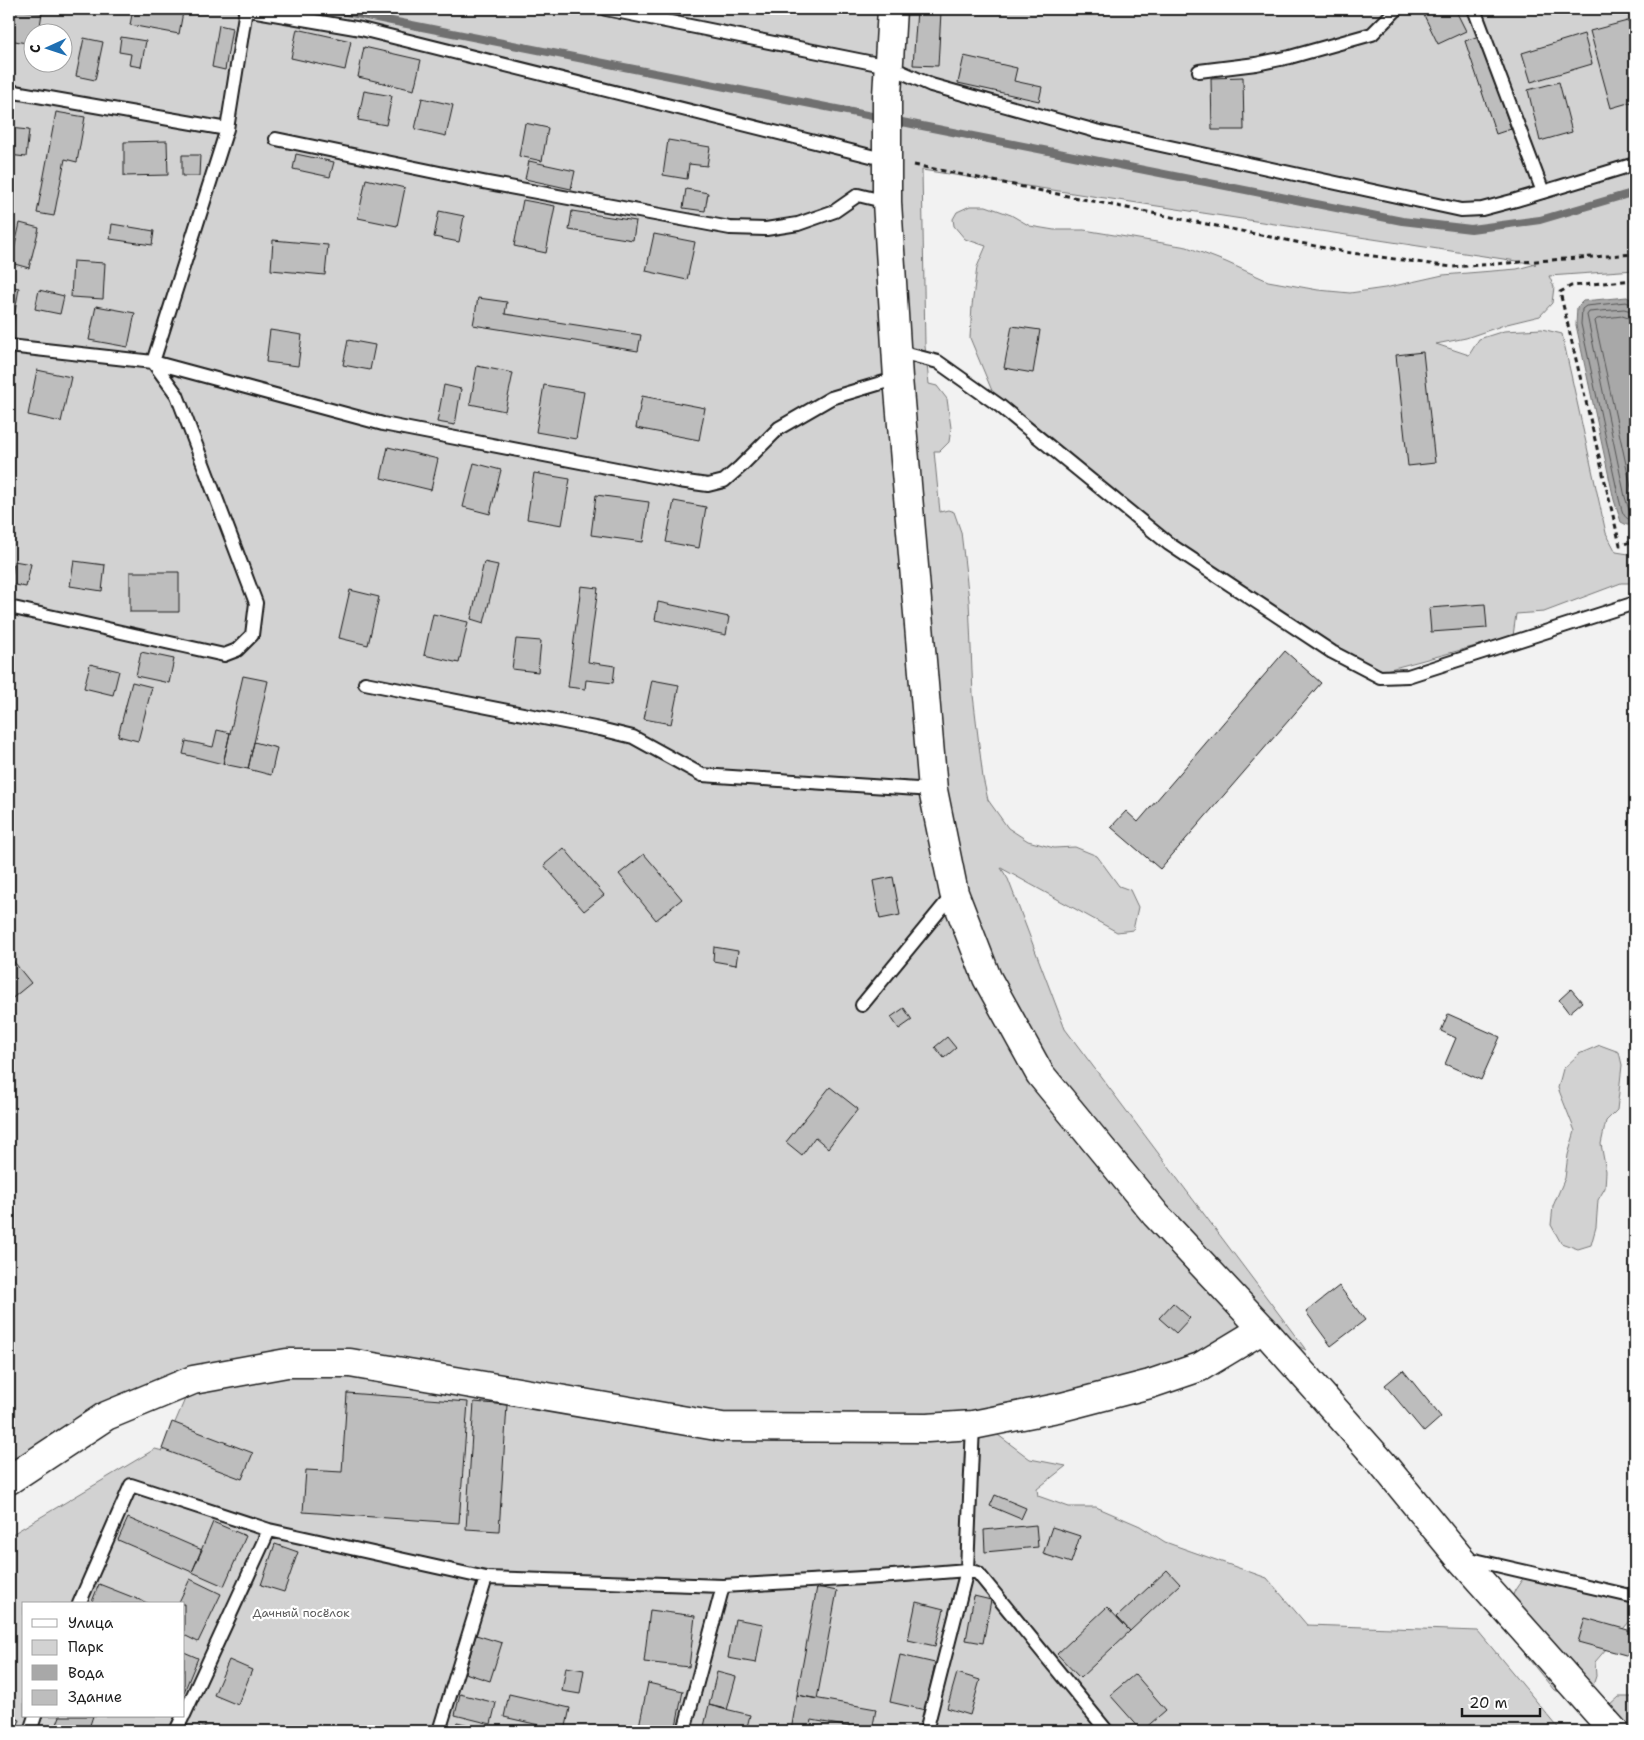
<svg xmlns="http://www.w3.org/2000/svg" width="1644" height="1740" viewBox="0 0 1644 1740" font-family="'Shantell Sans',sans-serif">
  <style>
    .green { fill: #d2d2d2; stroke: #777; fill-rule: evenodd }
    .water { fill: #a8a8a8; stroke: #707070 }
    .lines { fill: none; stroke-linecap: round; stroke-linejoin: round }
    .shore { stroke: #545454; stroke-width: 1 }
    .stream { stroke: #707070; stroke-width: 8 }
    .building { fill: #bdbdbd; stroke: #1c1c1c }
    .service-casing { stroke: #1c1c1c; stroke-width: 16 }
    .tertiary-casing { stroke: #1c1c1c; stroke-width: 31 }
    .secondary-casing { stroke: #1c1c1c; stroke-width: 31 }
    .path { stroke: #1c1c1c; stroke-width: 3; stroke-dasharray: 5 4; stroke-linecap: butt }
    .service { stroke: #fff; stroke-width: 12 }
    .tertiary { stroke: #fff; stroke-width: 28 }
    .secondary { stroke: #fff; stroke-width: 28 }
    .labels { text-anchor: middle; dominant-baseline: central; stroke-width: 4.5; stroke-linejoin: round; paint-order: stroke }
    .park-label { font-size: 12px; fill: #5c5c5c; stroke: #fff }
  </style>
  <rect width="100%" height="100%" fill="#f2f2f2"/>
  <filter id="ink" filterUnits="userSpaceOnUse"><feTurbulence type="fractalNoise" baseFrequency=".02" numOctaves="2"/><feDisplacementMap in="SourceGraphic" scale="10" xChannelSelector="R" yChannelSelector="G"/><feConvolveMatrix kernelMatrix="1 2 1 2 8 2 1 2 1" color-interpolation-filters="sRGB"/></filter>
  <g filter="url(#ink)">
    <!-- green -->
    <path class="green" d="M 9,9 L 1635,9 L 1635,270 L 1549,276 L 1554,287 L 1552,303 L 1540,316 L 1507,324 L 1466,338 L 1436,344 L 1469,355 L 1479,339 L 1504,331 L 1542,329 L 1562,334 L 1606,533 L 1616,552 L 1635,555 L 1635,583 L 1621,583 L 1544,612 L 1516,614 L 1513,636 L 1379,672 L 1201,565 L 995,398 L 970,338 L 972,306 L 977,267 L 986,246 L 965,239 L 954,226 L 953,219 L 957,212 L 970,206 L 986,206 L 1011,215 L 1030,226 L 1054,230 L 1084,230 L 1187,247 L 1226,262 L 1268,281 L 1318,290 L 1350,293 L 1385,288 L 1443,275 L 1517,269 L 1536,264 L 922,170 L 925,346 L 929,384 L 937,386 L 947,399 L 951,428 L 949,442 L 940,451 L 934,451 L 940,512 L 948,510 L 954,512 L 961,532 L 969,600 L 973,695 L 983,778 L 988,800 L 1008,828 L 1028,841 L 1054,848 L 1075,847 L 1097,856 L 1119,886 L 1130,890 L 1138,907 L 1133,930 L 1117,932 L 1001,868 L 1008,879 L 1065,1029 L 1306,1350 L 1263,1329 L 1200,1367 L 990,1429 L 1030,1459 L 1066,1466 L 1037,1489 L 1038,1496 L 1069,1507 L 1096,1507 L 1140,1526 L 1165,1542 L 1267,1578 L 1307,1625 L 1478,1631 L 1561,1731 L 9,1731 L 9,1536 L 155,1449 L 163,1451 L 193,1380 L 9,1480 ZM 32,32 L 62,32 L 62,62 L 32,62 ZM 24,1604 L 184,1604 L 184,1716 L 24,1716 Z
      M 1600,1045 L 1619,1052 L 1622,1065 L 1617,1110 L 1606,1121 L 1601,1144 L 1606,1171 L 1605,1188 L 1598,1200 L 1596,1227 L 1591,1245 L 1578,1249 L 1561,1243 L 1551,1225 L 1553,1206 L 1565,1178 L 1568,1155 L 1575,1131 L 1558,1088 L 1563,1069 L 1579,1054 Z
      M 1526,1574 L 1635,1592 L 1635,1615 L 1595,1662 L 1596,1676 L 1590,1695 L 1582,1699 L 1554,1690 L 1526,1656 L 1507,1609 L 1515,1590 Z
      M 1619,1697 L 1635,1697 L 1635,1731 L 1601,1731 L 1609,1706 Z"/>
    <!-- water -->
    <path class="water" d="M 1627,297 L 1635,302 L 1635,525 L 1627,525 L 1621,522 L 1614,500 L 1576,325 L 1577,307 L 1583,301 Z"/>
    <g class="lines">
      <!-- shore -->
      <path class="shore" d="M 1635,306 L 1626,302 L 1586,306 L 1582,309 L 1581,324 L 1619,499 C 1622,509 1622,521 1635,520
        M 1635,312 L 1624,309 L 1589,312 L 1587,315 L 1625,497 L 1630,513 L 1635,514
        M 1635,320 L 1622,316 L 1597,319 L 1595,321 L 1635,506"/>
      <!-- stream -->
      <path class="stream" d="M 331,9 L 1402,221 L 1471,229 L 1540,220 L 1635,192"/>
    </g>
    <!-- building -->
    <path class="building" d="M 9,9 L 14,9 L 9,37 Z
      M 14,9 L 42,13 L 39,32 L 32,32 L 32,44 L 9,40 Z
      M 133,9 L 164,9 L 183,12 L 179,34 L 130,25 Z
      M 656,9 L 684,9 L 683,16 L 655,13 Z
      M 1421,9 L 1455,9 L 1466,31 L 1438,44 Z
      M 917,10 L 941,12 L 938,66 L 913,65 Z
      M 1631,20 L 1635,34 L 1635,101 L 1611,108 L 1590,31 Z
      M 219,25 L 232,28 L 225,70 L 212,67 Z
      M 297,29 L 351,41 L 345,70 L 291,58 Z
      M 1584,34 L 1592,64 L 1531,82 L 1522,53 Z
      M 1479,36 L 1511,129 L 1496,134 L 1465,41 Z
      M 121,37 L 146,41 L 141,67 L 129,65 L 131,54 L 119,52 Z
      M 84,38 L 103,42 L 95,80 L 76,76 Z
      M 364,47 L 421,60 L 414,90 L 358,77 Z
      M 964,56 L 1017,68 L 1014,81 L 1042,87 L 1039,101 L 958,83 Z
      M 1243,77 L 1244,130 L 1212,130 L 1211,78 Z
      M 1559,82 L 1572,132 L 1540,141 L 1528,90 Z
      M 364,91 L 392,96 L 386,125 L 358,120 Z
      M 422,98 L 453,105 L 446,136 L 415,129 Z
      M 56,112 L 85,117 L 77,162 L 65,159 L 54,216 L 37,213 Z
      M 525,123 L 548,128 L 542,161 L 519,156 Z
      M 9,128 L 29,130 L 26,157 L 9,155 Z
      M 668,140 L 710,147 L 707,166 L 689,164 L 687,179 L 663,175 Z
      M 167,141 L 168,175 L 124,176 L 124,142 Z
      M 296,154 L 334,162 L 330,177 L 293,169 Z
      M 182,155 L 200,155 L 199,176 L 182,176 Z
      M 529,161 L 575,171 L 571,189 L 525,179 Z
      M 366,179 L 405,188 L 397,226 L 358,218 Z
      M 686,189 L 708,193 L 705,211 L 683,208 Z
      M 523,200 L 555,206 L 546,253 L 514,246 Z
      M 439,211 L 464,216 L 459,242 L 434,237 Z
      M 572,211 L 636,221 L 633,240 L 569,230 Z
      M 20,223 L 39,228 L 29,268 L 11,263 Z
      M 112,224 L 154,231 L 152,245 L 110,239 Z
      M 654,234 L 695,242 L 687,280 L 646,271 Z
      M 273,240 L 328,245 L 325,275 L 271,270 Z
      M 73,261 L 105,263 L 103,299 L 71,297 Z
      M 9,286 L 19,288 L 12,330 L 9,330 Z
      M 39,290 L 64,296 L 60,314 L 35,309 Z
      M 478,298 L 507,302 L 505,314 L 641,335 L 638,351 L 473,325 Z
      M 96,306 L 135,313 L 128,347 L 89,340 Z
      M 1012,326 L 1040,330 L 1033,373 L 1004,368 Z
      M 270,330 L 302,335 L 298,366 L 266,362 Z
      M 348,340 L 375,345 L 370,370 L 343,365 Z
      M 1423,352 L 1435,463 L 1408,466 L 1396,355 Z
      M 477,366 L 513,373 L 505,411 L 470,404 Z
      M 37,370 L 71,377 L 61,422 L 28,415 Z
      M 444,385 L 461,389 L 455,425 L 437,422 Z
      M 544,385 L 584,392 L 576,439 L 536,432 Z
      M 642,396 L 705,408 L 699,440 L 636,428 Z
      M 388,447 L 438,459 L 431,490 L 381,478 Z
      M 474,463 L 501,470 L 490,514 L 463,507 Z
      M 534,473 L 570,479 L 562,525 L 527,519 Z
      M 596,495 L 649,502 L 643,542 L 591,535 Z
      M 674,501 L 706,507 L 699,548 L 666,542 Z
      M 14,561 L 31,564 L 26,587 L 10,584 Z
      M 74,561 L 105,565 L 102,591 L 70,586 Z
      M 484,562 L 498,565 L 484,623 L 471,619 Z
      M 130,572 L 179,572 L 179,612 L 130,612 Z
      M 581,586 L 598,588 L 588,662 L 615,666 L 613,683 L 586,680 L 585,689 L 568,687 Z
      M 350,590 L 379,597 L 368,645 L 339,638 Z
      M 658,602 L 729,617 L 726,635 L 655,620 Z
      M 1485,604 L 1487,628 L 1431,632 L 1429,608 Z
      M 433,614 L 468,622 L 459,663 L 424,655 Z
      M 516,639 L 541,641 L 538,672 L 512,669 Z
      M 1285,651 L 1321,683 L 1160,869 L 1111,827 L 1126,811 L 1138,822 Z
      M 1635,651 L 1635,671 L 1628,654 Z
      M 141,652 L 174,659 L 169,683 L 136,676 Z
      M 90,664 L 119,671 L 113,695 L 84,688 Z
      M 243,676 L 268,681 L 248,769 L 223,764 Z
      M 652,680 L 679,685 L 671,724 L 644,719 Z
      M 132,682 L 152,687 L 138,741 L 118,736 Z
      M 217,730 L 230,733 L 223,764 L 183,754 L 186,741 L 213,747 Z
      M 254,742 L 277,748 L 271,775 L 248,769 Z
      M 564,848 L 604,895 L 584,911 L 544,865 Z
      M 644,854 L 682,899 L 656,920 L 619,874 Z
      M 893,877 L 900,915 L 880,919 L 873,881 Z
      M 714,947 L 738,951 L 736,965 L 713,961 Z
      M 11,958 L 31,983 L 9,1001 L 9,960 Z
      M 1571,989 L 1582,1002 L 1569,1013 L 1559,1000 Z
      M 904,1008 L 912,1020 L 899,1029 L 891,1017 Z
      M 1448,1014 L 1500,1037 L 1481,1080 L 1445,1064 L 1456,1038 L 1441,1031 Z
      M 947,1037 L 956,1048 L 944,1058 L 935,1047 Z
      M 830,1087 L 858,1109 L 828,1148 L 815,1137 L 802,1155 L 786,1142 Z
      M 1339,1286 L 1365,1320 L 1331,1346 L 1306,1312 Z
      M 1173,1303 L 1190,1318 L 1176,1333 L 1159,1318 Z
      M 1403,1370 L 1441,1417 L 1424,1432 L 1385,1385 Z
      M 347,1393 L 468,1402 L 459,1523 L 303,1512 L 306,1470 L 342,1472 Z
      M 474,1402 L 507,1405 L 499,1531 L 466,1529 Z
      M 172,1422 L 253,1453 L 242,1479 L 162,1449 Z
      M 995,1495 L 1026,1508 L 1021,1519 L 990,1506 Z
      M 128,1518 L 202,1550 L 192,1572 L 118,1540 Z
      M 213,1522 L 246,1536 L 224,1586 L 192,1572 Z
      M 1036,1525 L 1038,1547 L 985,1552 L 984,1530 Z
      M 1052,1527 L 1080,1536 L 1071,1563 L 1043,1554 Z
      M 275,1544 L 298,1552 L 284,1592 L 261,1585 Z
      M 1167,1570 L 1180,1584 L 1130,1631 L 1117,1617 Z
      M 190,1579 L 221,1594 L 198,1642 L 184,1635 L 184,1604 L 178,1604 Z
      M 99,1584 L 150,1604 L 91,1604 Z
      M 817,1587 L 837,1591 L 817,1699 L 797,1695 Z
      M 974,1596 L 991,1600 L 983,1643 L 966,1640 Z
      M 916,1602 L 944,1609 L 935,1646 L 908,1640 Z
      M 1107,1607 L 1130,1631 L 1080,1678 L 1057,1654 Z
      M 650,1610 L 695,1616 L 689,1667 L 644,1662 Z
      M 1585,1618 L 1635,1632 L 1635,1651 L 1633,1657 L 1578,1642 Z
      M 735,1619 L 763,1624 L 756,1663 L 728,1658 Z
      M 476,1635 L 502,1643 L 490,1681 L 465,1673 Z
      M 184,1652 L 198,1658 L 184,1692 Z
      M 900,1655 L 935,1663 L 925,1710 L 890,1702 Z
      M 229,1660 L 252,1670 L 238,1705 L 214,1695 Z
      M 566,1667 L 584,1670 L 580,1694 L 562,1691 Z
      M 717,1672 L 736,1677 L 727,1710 L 709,1705 Z
      M 957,1673 L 980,1680 L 970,1715 L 947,1708 Z
      M 1135,1674 L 1166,1710 L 1142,1731 L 1110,1695 Z
      M 648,1683 L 683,1691 L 675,1731 L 638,1731 Z
      M 460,1694 L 496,1703 L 491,1724 L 455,1715 Z
      M 509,1694 L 570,1708 L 565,1731 L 504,1717 Z
      M 797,1695 L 876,1709 L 872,1731 L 812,1720 L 810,1731 L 791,1731 Z
      M 709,1705 L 750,1715 L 746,1731 L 703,1731 Z
      M 9,1715 L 20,1720 L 15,1731 L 9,1731 Z
      M 60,1716 L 93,1716 L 88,1731 L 57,1731 L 55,1730 Z
      M 457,1722 L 489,1730 L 489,1731 L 454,1731 Z
      M 200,1725 L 214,1731 L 197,1731 Z
      M 890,1726 L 911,1731 L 888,1731 Z"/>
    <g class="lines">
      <!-- service casing -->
      <g class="service-casing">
        <path id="service" d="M 244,9 L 361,29 L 887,160
          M 606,9 L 888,66 L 931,85 L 1096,131 L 1461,210 L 1482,209 L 1516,200 L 1635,164
          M 1474,9 L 1543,192
          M 1199,71 L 1256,64 L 1290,57 L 1372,34 L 1397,9
          M 9,91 L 227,129
          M 276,139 L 483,182 L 730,228 L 766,229 L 798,224 L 835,211 L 858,195 L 887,202
          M 9,346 L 153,362 L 383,424 L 679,481 L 708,485 L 724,481 L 740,467 L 779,428 L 831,398 L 898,378
          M 896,351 L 938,362 L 1000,406 L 1169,544 L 1332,652 L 1380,677 L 1408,676 L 1635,603
          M 153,362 L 227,129 L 246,9
          M 9,607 L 224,655 L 237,650 L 252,635 L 256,603 L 177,395 L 153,362
          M 365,683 L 600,729 L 633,737 L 702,775 L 933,790
          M 862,1005 L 954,893
          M 1466,1558 L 1635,1597
          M 79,1604 L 131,1485 L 269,1530 L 486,1578 L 723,1586
          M 184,1715 L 269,1530
          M 30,1731 L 35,1716
          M 176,1731 L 183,1716
          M 439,1731 L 486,1578
          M 684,1731 L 723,1586 L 880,1577 L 967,1570 L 978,1573 L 1107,1731
          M 926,1731 L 967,1570 L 973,1425"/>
      </g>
      <!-- tertiary casing -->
      <g class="tertiary-casing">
        <path id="tertiary" d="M 9,1480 L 106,1416 L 193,1380 L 287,1363 L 350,1363 L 722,1427 L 927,1428 L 973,1425 L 1062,1407 L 1150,1384 L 1200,1367 L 1263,1329"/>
      </g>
      <!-- secondary casing -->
      <g class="secondary-casing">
        <path id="secondary" d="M 892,9 L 887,96 L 887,202 L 898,378 L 933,790 L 954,893 L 987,978 L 1040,1074 L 1156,1215 L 1263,1329 L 1382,1463 L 1459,1557 L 1614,1731"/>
      </g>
      <!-- path -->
      <path class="path" d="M 914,165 L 1345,252 L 1452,267 L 1635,254
        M 1635,280 L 1571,286 L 1560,292 L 1620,545 L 1635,541"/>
      <!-- service -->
      <use href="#service" class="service"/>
      <!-- tertiary -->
      <use href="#tertiary" class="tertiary"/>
      <!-- secondary -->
      <use href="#secondary" class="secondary"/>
    </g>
  </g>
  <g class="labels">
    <!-- park labels -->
    <g class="park-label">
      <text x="301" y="1613">Дачный посёлок</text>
    </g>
  </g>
  <!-- margin -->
  <rect width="1644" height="1740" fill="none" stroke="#fff" stroke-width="30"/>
  <rect x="15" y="15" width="1614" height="1710" fill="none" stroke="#1c1c1c" stroke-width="2" filter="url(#ink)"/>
  <!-- legend -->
  <rect x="22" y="1602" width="162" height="115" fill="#ffffff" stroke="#a4a4a4"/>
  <rect x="32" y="1619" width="25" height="8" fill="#ffffff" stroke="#a4a4a4"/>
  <text x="68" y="1628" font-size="15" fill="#1c1c1c">Улица</text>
  <rect x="32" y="1640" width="25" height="15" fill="#d2d2d2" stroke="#a4a4a4"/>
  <text x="68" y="1652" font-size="15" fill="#1c1c1c">Парк</text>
  <rect x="32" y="1665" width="25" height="15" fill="#a8a8a8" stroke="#a4a4a4"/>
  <text x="68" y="1678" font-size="15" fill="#1c1c1c">Вода</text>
  <rect x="32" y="1690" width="25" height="15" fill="#bdbdbd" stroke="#a4a4a4"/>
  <text x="68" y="1702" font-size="15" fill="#1c1c1c">Здание</text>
  <!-- north arrow -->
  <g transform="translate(48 48) rotate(267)"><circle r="24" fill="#ffffff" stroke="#a4a4a4"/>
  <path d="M0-4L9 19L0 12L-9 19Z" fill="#1f6fb2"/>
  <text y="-8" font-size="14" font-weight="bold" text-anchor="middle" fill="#1c1c1c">С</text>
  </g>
  <!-- scale -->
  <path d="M1462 1708v8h78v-8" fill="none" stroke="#1c1c1c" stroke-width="2.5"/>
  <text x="1469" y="1708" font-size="15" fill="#1c1c1c" stroke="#ffffff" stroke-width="4" paint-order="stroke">20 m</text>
</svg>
